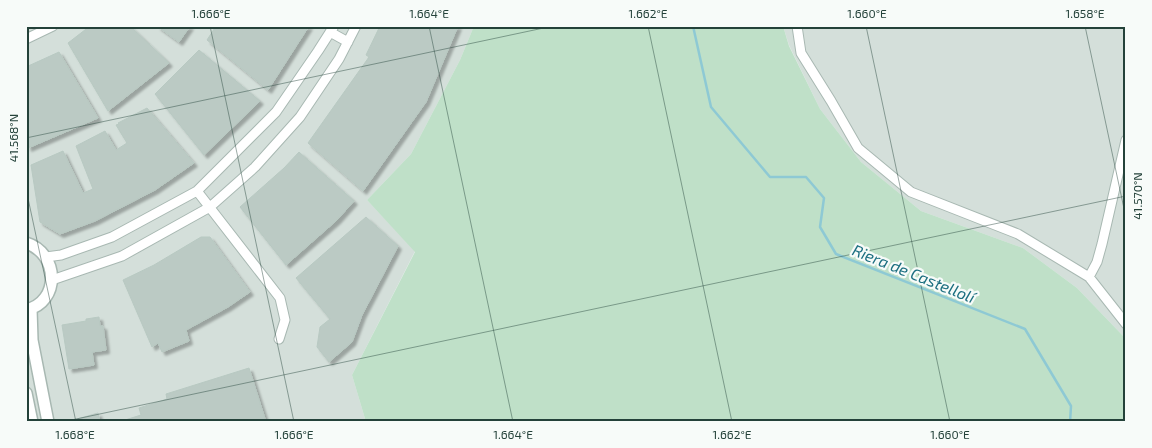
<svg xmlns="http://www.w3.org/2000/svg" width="1152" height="448" viewBox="0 0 1152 448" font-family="'Exo 2',sans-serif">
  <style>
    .built { fill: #d4dfda }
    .green { fill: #bfe0c8 }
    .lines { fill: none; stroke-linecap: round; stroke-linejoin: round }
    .stream { stroke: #8ec9d4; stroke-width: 2.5 }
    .building { fill: #bbcac4; stroke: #b8c9c2; filter: url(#shadow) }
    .minor-casing { stroke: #a8b8b2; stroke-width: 11 }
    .tertiary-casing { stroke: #a8b8b2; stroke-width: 14 }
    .minor { stroke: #fff; stroke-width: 9 }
    .tertiary { stroke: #fff; stroke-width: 11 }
    .ticks { fill: none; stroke: #24423a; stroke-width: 1; stroke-opacity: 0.45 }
    .labels { text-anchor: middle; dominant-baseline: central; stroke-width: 4.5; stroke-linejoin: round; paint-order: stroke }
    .water-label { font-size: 16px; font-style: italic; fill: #1c6f80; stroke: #f7fbf9 }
    .neatline { fill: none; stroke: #24423a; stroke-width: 2 }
    .ticks-label { font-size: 12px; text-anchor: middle; fill: #24423a }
  </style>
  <defs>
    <filter id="shadow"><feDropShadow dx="3.5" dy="3.5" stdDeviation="1" flood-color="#0004"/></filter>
  </defs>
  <rect width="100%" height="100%" fill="#e6efeb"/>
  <!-- built -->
  <path class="built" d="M 26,26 L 474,26 L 460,60 L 411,154 L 367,200 L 415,251 L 352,375 L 366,422 L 26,422 Z
    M 783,26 L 1126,26 L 1126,339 L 1077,288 L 1023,248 L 921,211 L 861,162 L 820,109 L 789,45 Z"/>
  <!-- green -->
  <path class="green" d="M 474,26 L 783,26 L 789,46 L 820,109 L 861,162 L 921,211 L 1023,248 L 1077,288 L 1126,339 L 1126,422 L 366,422 L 352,375 L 415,252 L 367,200 L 411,154 L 460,60 Z"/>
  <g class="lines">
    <!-- stream -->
    <path class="stream" d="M 693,26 L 711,107 L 770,177 L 806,177 L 824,198 L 820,227 L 836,254 L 1025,329 L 1071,406 L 1070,422"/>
  </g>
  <!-- building -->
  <path class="building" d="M 90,26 L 130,26 L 169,63 L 108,111 L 68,43 Z
    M 157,26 L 190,26 L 179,42 Z
    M 216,26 L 309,26 L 268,90 L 207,40 Z
    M 380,26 L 458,26 L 426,102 L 363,191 L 308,143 L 369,57 L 366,55 Z
    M 199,50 L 260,101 L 204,155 L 155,94 Z
    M 59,52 L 98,118 L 28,148 L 26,137 L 26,67 Z
    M 147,108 L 194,163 L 155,190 L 95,221 L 60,234 L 40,222 L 31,165 L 63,151 L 83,193 L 93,189 L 76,146 L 105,131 L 116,150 L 127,143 L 116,125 L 119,124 L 118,123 Z
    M 299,152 L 354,201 L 337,220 L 286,265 L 240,207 L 284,168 Z
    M 366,217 L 398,246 L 362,315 L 352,342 L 329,362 L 317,347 L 320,327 L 330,319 L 296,278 Z
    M 201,237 L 210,237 L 250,292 L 228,307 L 186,330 L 189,341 L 162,352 L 158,343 L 152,347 L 123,280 L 154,265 Z
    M 99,317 L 100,326 L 103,326 L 106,350 L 92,352 L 94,365 L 69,369 L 62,325 L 86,321 L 86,319 Z
    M 249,368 L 266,422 L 125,422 L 125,420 L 141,415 L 139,408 L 167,399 L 166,394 Z
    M 98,413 L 100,422 L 74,422 L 74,420 Z"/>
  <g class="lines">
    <!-- minor casing -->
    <g class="minor-casing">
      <path id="minor" d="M 797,26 L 801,53 L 831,101 L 858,148 L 911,192 L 1018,234 L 1089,277 L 1126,324
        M 330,32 L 348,42
        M 26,39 L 53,26
        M 197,191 L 280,298 L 285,320 L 279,339
        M 46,257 L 61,255 L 112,237 L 197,191 L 276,112 L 318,51 L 334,26
        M 1089,277 L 1097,262 L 1102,244 L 1126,140
        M 52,280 L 122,256 L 210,207 L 255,167 L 300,117 L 339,59 L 356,26"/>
    </g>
    <!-- tertiary casing -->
    <g class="tertiary-casing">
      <path id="tertiary" d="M 26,243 C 59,253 61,302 26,310
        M 31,309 L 32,340 L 48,422
        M 26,393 L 32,422"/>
    </g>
    <!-- minor -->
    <use href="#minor" class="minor"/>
    <!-- tertiary -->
    <use href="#tertiary" class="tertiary"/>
  </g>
  <!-- ticks -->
  <path class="ticks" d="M 210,26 L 294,422M 429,26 L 513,422M 648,26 L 732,422M 866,26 L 950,422M 1085,26 L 1126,218M 26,138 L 553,26M 26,189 L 76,422M 62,422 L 1126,196"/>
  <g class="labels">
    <!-- water labels -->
    <g class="water-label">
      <text transform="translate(914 273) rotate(22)">Riera de Castellolí</text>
    </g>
  </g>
  <!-- border -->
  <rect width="1152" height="448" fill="none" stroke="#f7fbf9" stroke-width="55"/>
  <rect x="28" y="28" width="1096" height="392" class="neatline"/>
  <g class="ticks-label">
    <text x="211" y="18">1.666°E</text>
    <text x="429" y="18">1.664°E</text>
    <text x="648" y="18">1.662°E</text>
    <text x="867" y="18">1.660°E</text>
    <text x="1085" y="18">1.658°E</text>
    <text transform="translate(14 138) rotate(-90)" y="4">41.568°N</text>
    <text transform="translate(1138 196) rotate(-90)" y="4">41.570°N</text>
    <text x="75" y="439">1.668°E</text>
    <text x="294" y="439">1.666°E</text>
    <text x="513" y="439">1.664°E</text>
    <text x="732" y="439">1.662°E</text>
    <text x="950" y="439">1.660°E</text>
  </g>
</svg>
